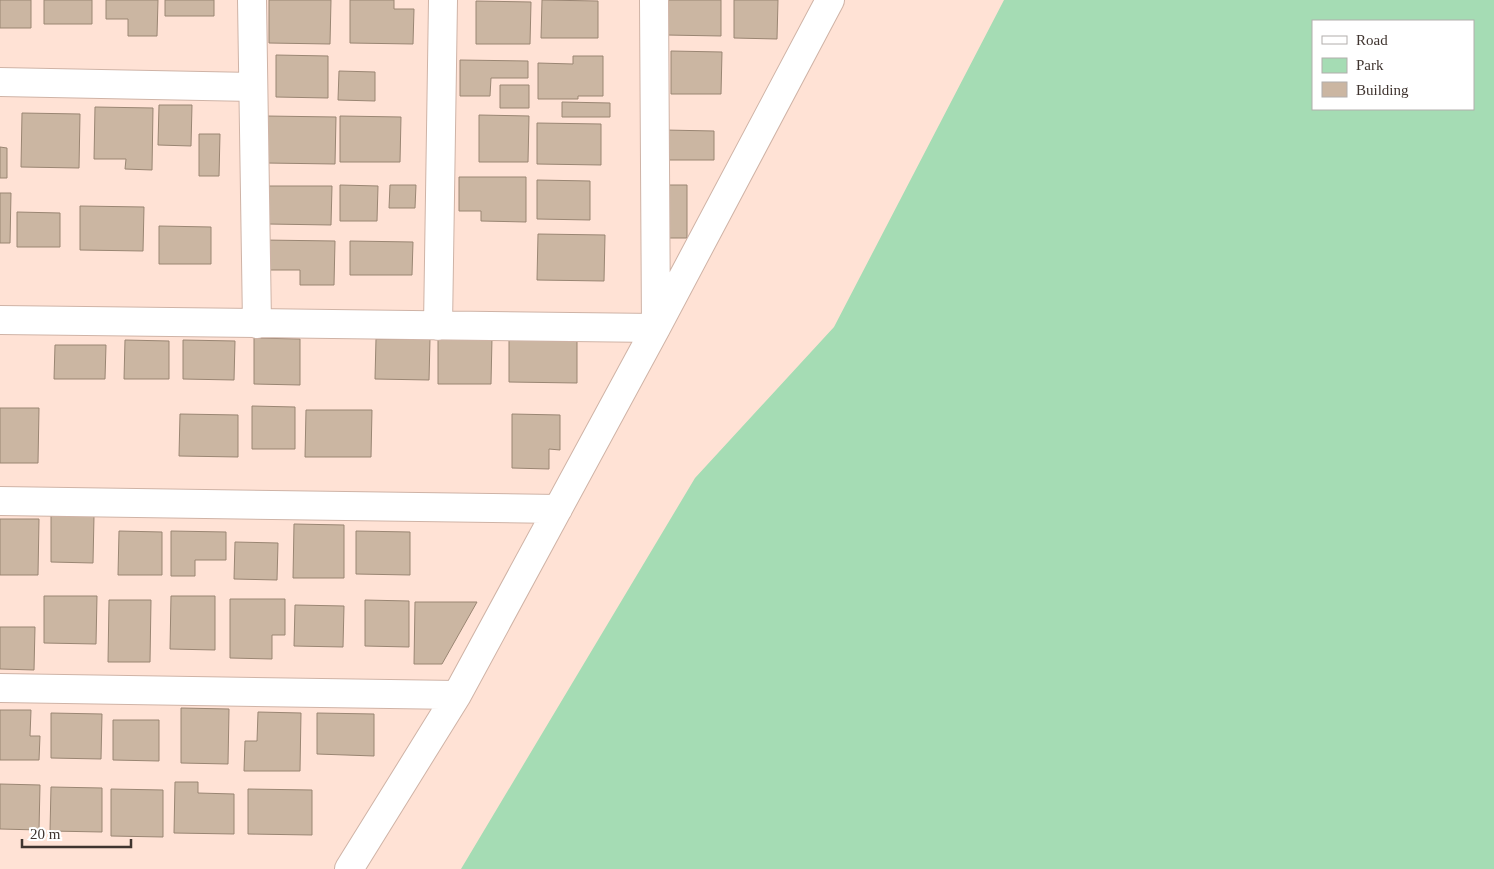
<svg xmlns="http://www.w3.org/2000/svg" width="1494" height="869" viewBox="0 0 1494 869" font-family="Georgia,serif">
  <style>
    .green { fill: #a5dcb4; fill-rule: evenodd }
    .building { fill: #cbb6a2; stroke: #9a8673 }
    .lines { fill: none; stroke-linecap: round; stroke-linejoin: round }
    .minor-casing { stroke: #cfb3a6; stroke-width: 30 }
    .minor { stroke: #fff; stroke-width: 28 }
  </style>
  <rect width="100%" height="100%" fill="#ffe2d5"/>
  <!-- green -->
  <path class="green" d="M 1004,0 L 1494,0 L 1494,869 L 461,869 L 695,478 L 834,327 ZM 1313,21 L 1473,21 L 1473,109 L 1313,109 Z"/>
  <!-- building -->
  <path class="building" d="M 0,0 L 31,0 L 31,28 L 0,28 Z
    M 44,0 L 92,0 L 92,24 L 44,24 Z
    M 106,0 L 158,0 L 157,36 L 128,36 L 128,19 L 106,19 Z
    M 165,0 L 214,0 L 214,16 L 165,16 Z
    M 269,0 L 331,0 L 330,44 L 269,43 Z
    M 350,0 L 394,0 L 394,9 L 414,9 L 413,44 L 350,43 Z
    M 542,0 L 598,1 L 598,38 L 541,38 Z
    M 666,0 L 721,0 L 721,36 L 666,35 Z
    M 734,0 L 778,0 L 777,39 L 734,38 Z
    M 476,1 L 531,2 L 530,44 L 476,44 Z
    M 671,51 L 722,52 L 721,94 L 671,94 Z
    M 276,55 L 328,56 L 328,98 L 276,97 Z
    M 573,56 L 603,56 L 603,96 L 578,96 L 578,99 L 538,99 L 538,63 L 573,64 Z
    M 460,60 L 528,61 L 528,78 L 491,78 L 490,96 L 460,96 Z
    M 339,71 L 375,72 L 375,101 L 338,100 Z
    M 500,85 L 529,85 L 529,108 L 500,108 Z
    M 562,102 L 610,103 L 610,117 L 562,117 Z
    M 159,105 L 192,105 L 191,146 L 158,145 Z
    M 95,107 L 153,108 L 152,170 L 125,169 L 126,159 L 94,159 Z
    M 22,113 L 80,114 L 79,168 L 21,167 Z
    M 479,115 L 529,116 L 528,162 L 479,162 Z
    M 266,116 L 336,117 L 335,164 L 266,163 Z
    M 340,116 L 401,117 L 400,162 L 340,162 Z
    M 537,123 L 601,124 L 601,165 L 537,164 Z
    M 665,130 L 714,131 L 714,160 L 665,160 Z
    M 199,134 L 220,134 L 219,176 L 199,176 Z
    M 0,147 L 7,148 L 7,178 L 0,178 Z
    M 459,177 L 526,177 L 526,222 L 481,221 L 481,211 L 459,211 Z
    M 537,180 L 590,181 L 590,220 L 537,219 Z
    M 340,185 L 378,186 L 377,221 L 340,221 Z
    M 390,185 L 416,185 L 415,208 L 389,208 Z
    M 664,185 L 687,185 L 687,238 L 663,238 Z
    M 268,186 L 332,186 L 331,225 L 268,224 Z
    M 0,193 L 11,193 L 10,243 L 0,243 Z
    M 80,206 L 144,207 L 143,251 L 80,250 Z
    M 17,212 L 60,213 L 60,247 L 17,247 Z
    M 159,226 L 211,227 L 211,264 L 159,264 Z
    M 538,234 L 605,235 L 604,281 L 537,280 Z
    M 263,240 L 335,241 L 334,285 L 300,285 L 300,270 L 263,270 Z
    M 350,241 L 413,242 L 412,275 L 350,275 Z
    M 438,337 L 492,338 L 491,384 L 438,384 Z
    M 254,338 L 300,339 L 300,385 L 254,384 Z
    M 376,339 L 430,339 L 429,380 L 375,379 Z
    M 125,340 L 169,341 L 169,379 L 124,379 Z
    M 183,340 L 235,341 L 234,380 L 183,379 Z
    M 509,340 L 577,341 L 577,383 L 509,382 Z
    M 55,345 L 106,345 L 105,379 L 54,379 Z
    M 252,406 L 295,407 L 295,449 L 252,449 Z
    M 0,408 L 39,408 L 38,463 L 0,463 Z
    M 306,410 L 372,410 L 371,457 L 305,457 Z
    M 180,414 L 238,415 L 238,457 L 179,456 Z
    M 512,414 L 560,415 L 560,450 L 549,449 L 549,469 L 512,468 Z
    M 51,515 L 94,516 L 93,563 L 51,562 Z
    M 0,519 L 39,519 L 38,575 L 0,575 Z
    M 294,524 L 344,525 L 344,578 L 293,578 Z
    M 119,531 L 162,532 L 162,575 L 118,575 Z
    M 171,531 L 226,532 L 226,560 L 195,560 L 195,576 L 171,576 Z
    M 356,531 L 410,532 L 410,575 L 356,574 Z
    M 235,542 L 278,543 L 277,580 L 234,579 Z
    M 44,596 L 97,596 L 96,644 L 44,643 Z
    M 171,596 L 215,596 L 215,650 L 170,649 Z
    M 230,599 L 285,599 L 285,635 L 272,635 L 272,659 L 230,658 Z
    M 109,600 L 151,600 L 150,662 L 108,662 Z
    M 365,600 L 409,601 L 409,647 L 365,646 Z
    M 415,602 L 477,602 L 442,664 L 414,664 Z
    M 295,605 L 344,606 L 343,647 L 294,646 Z
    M 0,627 L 35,627 L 34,670 L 0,669 Z
    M 181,708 L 229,709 L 228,764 L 181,763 Z
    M 0,710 L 31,710 L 30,736 L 40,736 L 39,760 L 0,760 Z
    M 258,712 L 301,713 L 300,771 L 244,771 L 245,741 L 257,741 Z
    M 51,713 L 102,714 L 101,759 L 51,758 Z
    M 317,713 L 374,714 L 374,756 L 317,754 Z
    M 113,720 L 159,720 L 159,761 L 113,760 Z
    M 175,782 L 198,782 L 198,793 L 234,794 L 234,834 L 174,833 Z
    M 0,784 L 40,785 L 39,830 L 0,829 Z
    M 51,787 L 102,788 L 102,832 L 50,831 Z
    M 111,789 L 163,790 L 163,837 L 111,836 Z
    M 248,789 L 312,790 L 312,835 L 248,834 Z"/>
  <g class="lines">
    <!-- minor casing -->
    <g class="minor-casing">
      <path id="minor" d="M 252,0 L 257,324
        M 0,82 L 253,87
        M 0,320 L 656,328 L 654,0
        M 438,326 L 443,0
        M 0,501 L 558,509
        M 0,688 L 457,695
        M 349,869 L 457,695 L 656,328 L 830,0"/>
    </g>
    <!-- minor -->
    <use href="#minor" class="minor"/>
  </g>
  <!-- legend -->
  <rect x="1312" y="20" width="162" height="90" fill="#ffffff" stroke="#b2aeac"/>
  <rect x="1322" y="36" width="25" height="8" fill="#ffffff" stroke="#b2aeac"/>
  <text x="1356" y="45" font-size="15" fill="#3f342f">Road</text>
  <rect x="1322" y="58" width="25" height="15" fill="#a5dcb4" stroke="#b2aeac"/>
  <text x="1356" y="70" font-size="15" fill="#3f342f">Park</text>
  <rect x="1322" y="82" width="25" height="15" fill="#cbb6a2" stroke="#b2aeac"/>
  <text x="1356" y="95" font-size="15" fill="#3f342f">Building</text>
  <!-- scale -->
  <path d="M22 839v8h109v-8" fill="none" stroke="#3f342f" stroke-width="2.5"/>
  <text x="30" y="839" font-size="15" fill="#3f342f" stroke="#ffffff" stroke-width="4" paint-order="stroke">20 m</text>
</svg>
